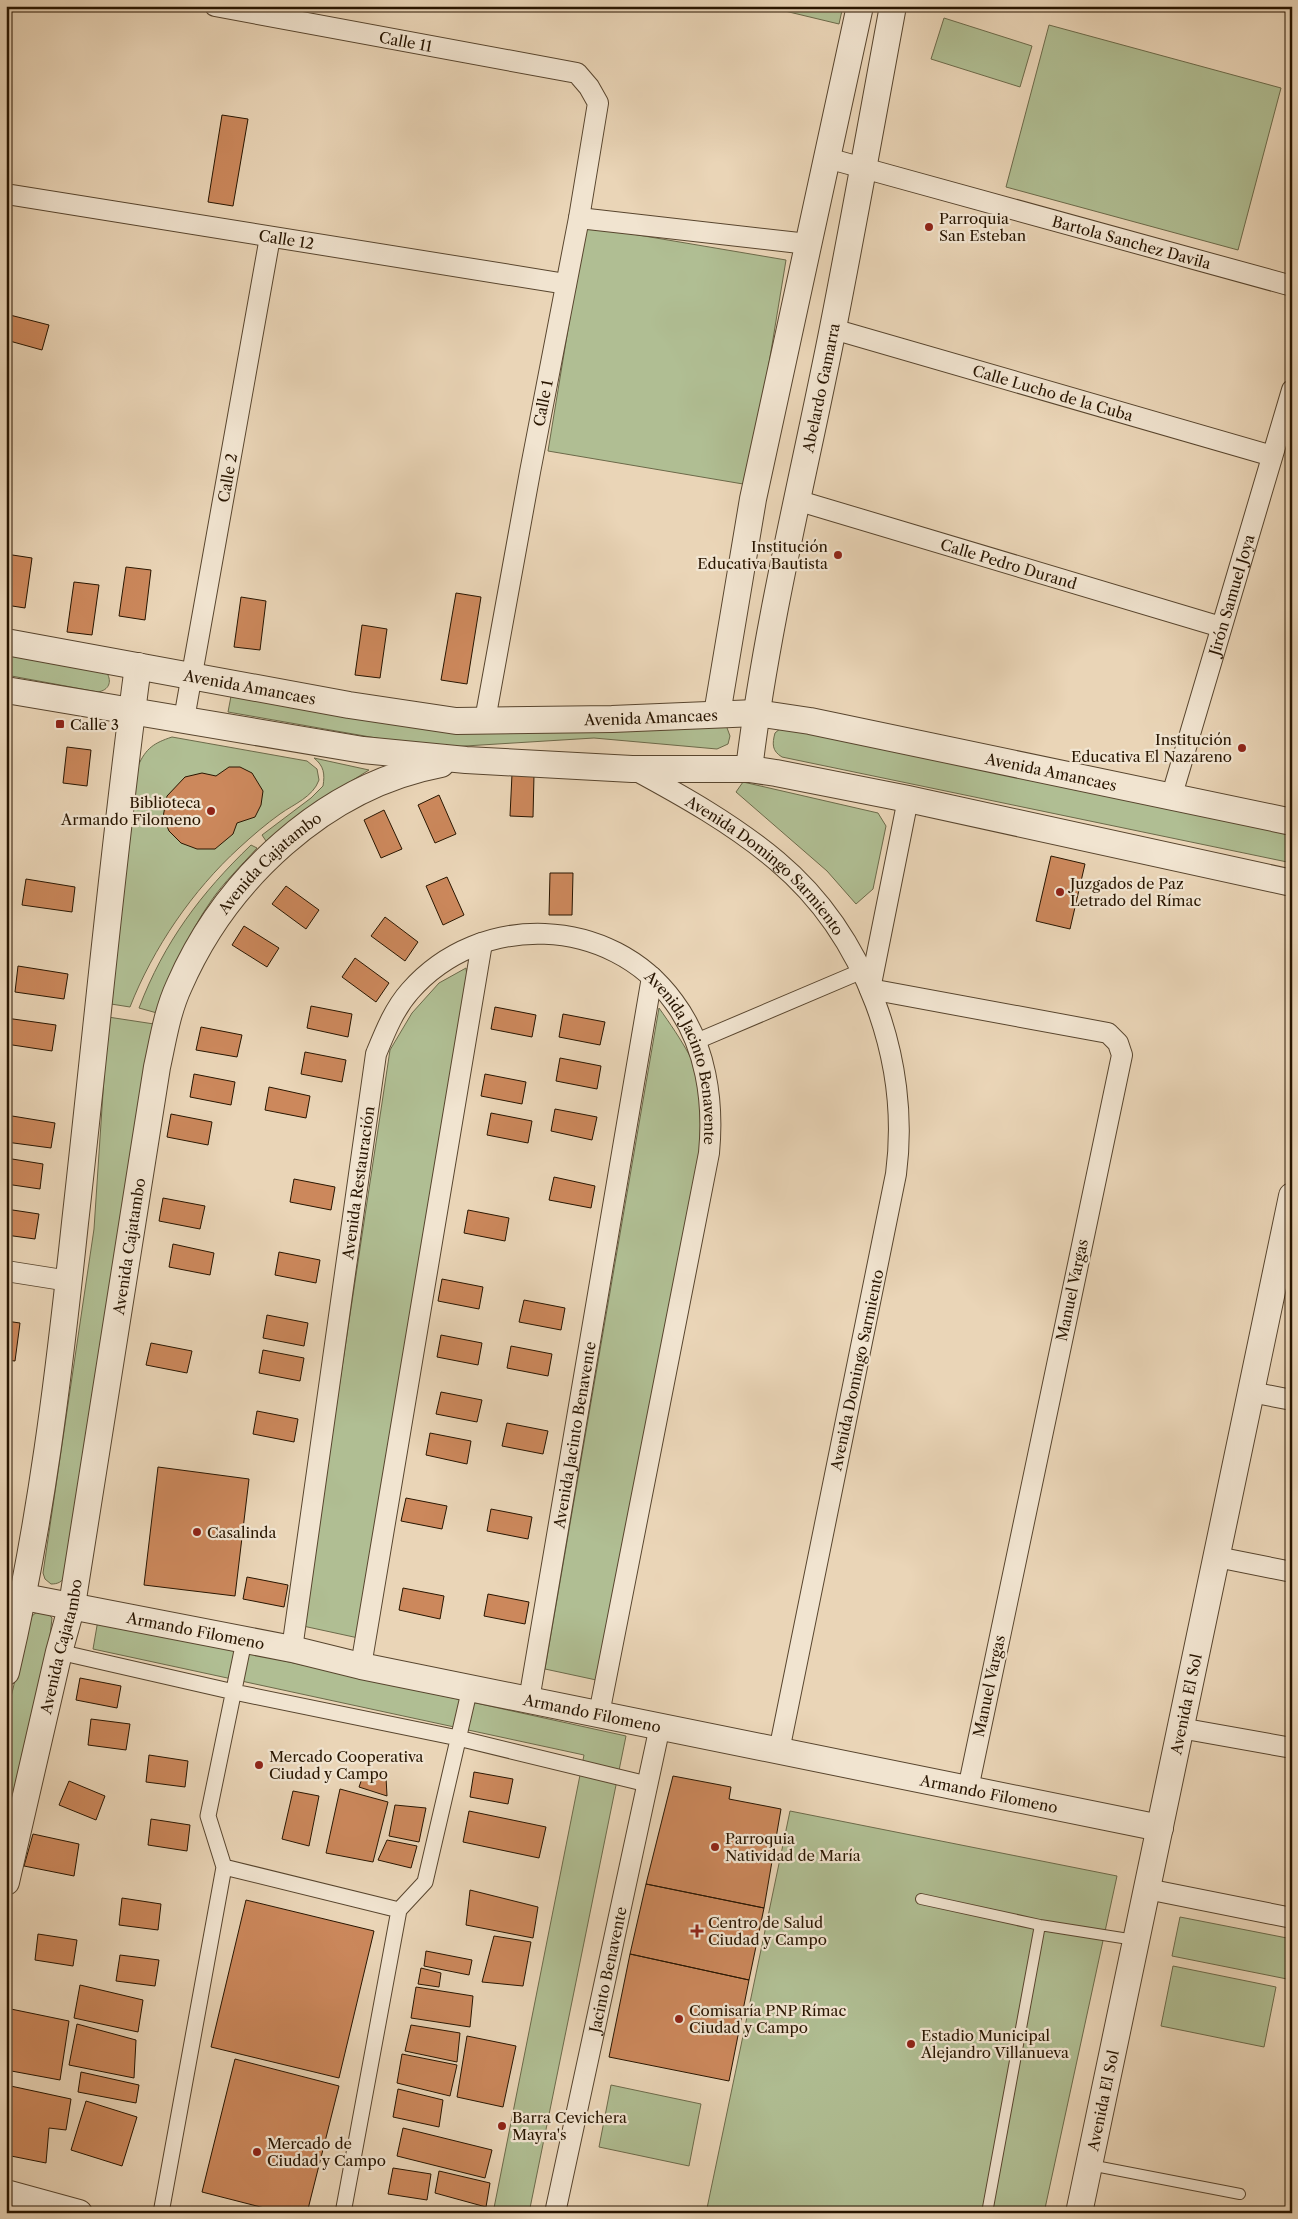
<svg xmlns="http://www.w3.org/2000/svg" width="1298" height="2219" viewBox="0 0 1298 2219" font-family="'Libre Caslon Text',serif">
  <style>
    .green { fill: #b0be93; stroke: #6c6a4a }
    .building { fill: #cc885c; stroke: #281500 }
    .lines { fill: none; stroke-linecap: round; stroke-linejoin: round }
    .service-casing { stroke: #58452e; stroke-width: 12 }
    .pedestrian-casing { stroke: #58452e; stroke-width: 17 }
    .minor-casing { stroke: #58452e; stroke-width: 22 }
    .tertiary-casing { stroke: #58452e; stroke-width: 28 }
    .service { stroke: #f1e4d0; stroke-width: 10 }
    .pedestrian { stroke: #f1e4d0; stroke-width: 15 }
    .minor { stroke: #f1e4d0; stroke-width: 20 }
    .tertiary { stroke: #f1e4d0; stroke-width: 26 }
    .poi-dot { fill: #8f2418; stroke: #f1e4d0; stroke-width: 2 }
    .labels { text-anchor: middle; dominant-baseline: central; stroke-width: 4.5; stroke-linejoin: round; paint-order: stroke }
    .street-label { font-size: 15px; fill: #281500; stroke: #f1e4d0 }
    .poi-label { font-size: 15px; fill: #281500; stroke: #f1e4d0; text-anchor: start }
  </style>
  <rect width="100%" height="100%" fill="#ead5b7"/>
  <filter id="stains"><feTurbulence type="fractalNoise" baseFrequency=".004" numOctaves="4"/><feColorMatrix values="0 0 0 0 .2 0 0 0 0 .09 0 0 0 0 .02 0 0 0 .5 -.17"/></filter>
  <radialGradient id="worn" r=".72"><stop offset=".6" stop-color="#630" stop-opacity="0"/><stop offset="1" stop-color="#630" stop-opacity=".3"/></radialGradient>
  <!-- green -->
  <path class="green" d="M 764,6 L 843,6 L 839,24 Z
    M 944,18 L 1032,46 L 1020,87 L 931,59 Z
    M 1049,25 L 1281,88 L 1238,250 L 1006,187 Z
    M 585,226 L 786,260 L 749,485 L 548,451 Z
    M 6,651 L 107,673 C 112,682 109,690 98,692 L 6,675 Z
    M 232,691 L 393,721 L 726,725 L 730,736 L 728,744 L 717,749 L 594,738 L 433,748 L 228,712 Z
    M 781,728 L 1292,834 L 1292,863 L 782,757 C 772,751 772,744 775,733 Z
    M 172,737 L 307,761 L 317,769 L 319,780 C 313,797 294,804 280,814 C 266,824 252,836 239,848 C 193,890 153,948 130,1007 L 111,1004 L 138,766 C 146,748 154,743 172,737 Z
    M 314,758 L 369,770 L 300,813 L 266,841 L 262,835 L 311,798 L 323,786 C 325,774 324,766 314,758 Z
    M 743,782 L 878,813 L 886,826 L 873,889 L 856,904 L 827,871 L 736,792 Z
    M 251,845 L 257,848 C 241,866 224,882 211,901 C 187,935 172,975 157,1013 L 139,1008 C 164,942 201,893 251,845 Z
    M 466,968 L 470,1003 L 363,1639 L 303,1626 L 390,1050 L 412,1013 L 439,983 Z
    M 659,1008 C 681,1039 701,1069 709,1107 L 601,1681 L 545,1669 Z
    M 108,1017 L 154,1024 L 65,1576 C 62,1582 58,1584 51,1584 L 45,1579 L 43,1573 L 94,1229 Z
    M 38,1611 L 46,1611 L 52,1618 L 50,1636 L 6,1838 L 6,1718 L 27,1630 L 32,1616 Z
    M 98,1620 L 626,1736 L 529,2213 L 493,2213 L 584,1755 L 93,1649 Z
    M 790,1811 L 1117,1876 L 1044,2213 L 706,2213 Z
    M 1180,1917 L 1292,1939 L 1292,1980 L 1172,1956 Z
    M 1173,1966 L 1276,1987 L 1264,2047 L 1161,2026 Z
    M 611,2085 L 701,2104 L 689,2166 L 599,2147 Z"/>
  <!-- building -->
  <path class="building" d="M 222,115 L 248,119 L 233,206 L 208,202 Z
    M 6,314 L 49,325 L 42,350 L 6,340 Z
    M 6,554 L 32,558 L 25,608 L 6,605 Z
    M 126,567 L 151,570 L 145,620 L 119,616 Z
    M 74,582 L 99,585 L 92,635 L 67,632 Z
    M 456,593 L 481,597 L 467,684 L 441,680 Z
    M 241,597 L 266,601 L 260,650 L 234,647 Z
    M 362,625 L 387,629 L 380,678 L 355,675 Z
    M 67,747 L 91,750 L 87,786 L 63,783 Z
    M 229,767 L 240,767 L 252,773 L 263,791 L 261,805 L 255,817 L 237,823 L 233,834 L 215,849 L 197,849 L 181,843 L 169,831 L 163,817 L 167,796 L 185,777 L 202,773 L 216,776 Z
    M 512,774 L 534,775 L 533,817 L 510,816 Z
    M 439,795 L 456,834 L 435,843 L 418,805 Z
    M 384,810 L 402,849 L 381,858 L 364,820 Z
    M 1051,856 L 1085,864 L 1070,929 L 1036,921 Z
    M 550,873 L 573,873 L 572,915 L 549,915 Z
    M 447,877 L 464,915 L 443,925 L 426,886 Z
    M 26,879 L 75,887 L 72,912 L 22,905 Z
    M 286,886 L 319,910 L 306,929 L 272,904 Z
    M 385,917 L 418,942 L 405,961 L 371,936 Z
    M 244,926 L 279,948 L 267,967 L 232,945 Z
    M 355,958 L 389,983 L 376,1002 L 342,977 Z
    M 18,966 L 68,974 L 64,999 L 15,992 Z
    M 311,1006 L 352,1014 L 348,1037 L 307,1028 Z
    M 495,1007 L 536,1015 L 532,1037 L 491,1029 Z
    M 563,1014 L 605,1022 L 600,1045 L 559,1037 Z
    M 6,1018 L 56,1025 L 52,1051 L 6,1044 Z
    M 201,1027 L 242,1035 L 237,1057 L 196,1050 Z
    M 305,1052 L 346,1060 L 342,1082 L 301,1074 Z
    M 560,1058 L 601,1066 L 597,1089 L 556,1081 Z
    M 194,1074 L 235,1082 L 231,1105 L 190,1097 Z
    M 485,1074 L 526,1082 L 522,1104 L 481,1096 Z
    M 269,1087 L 310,1096 L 306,1118 L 265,1110 Z
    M 555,1109 L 597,1117 L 592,1140 L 551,1131 Z
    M 491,1113 L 532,1121 L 528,1143 L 487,1135 Z
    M 171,1114 L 212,1122 L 208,1145 L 167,1137 Z
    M 6,1115 L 55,1123 L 51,1148 L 6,1142 Z
    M 6,1158 L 43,1164 L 40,1189 L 6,1184 Z
    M 554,1177 L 595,1186 L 591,1208 L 549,1200 Z
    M 294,1179 L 335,1187 L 331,1210 L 290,1202 Z
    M 163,1198 L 205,1206 L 200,1229 L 159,1221 Z
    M 6,1209 L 39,1214 L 35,1239 L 6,1235 Z
    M 468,1210 L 509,1218 L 505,1241 L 464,1233 Z
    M 173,1244 L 214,1253 L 210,1275 L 169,1267 Z
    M 279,1252 L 320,1260 L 316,1283 L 275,1275 Z
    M 442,1279 L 483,1287 L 479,1309 L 438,1301 Z
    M 524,1300 L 565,1308 L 561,1330 L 519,1322 Z
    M 267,1315 L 308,1323 L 304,1346 L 263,1338 Z
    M 6,1321 L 20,1323 L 15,1361 L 6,1360 Z
    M 441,1335 L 482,1343 L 478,1365 L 437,1357 Z
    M 151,1343 L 192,1351 L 187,1373 L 146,1365 Z
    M 511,1346 L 552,1354 L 548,1376 L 507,1368 Z
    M 263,1350 L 304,1358 L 300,1381 L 259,1373 Z
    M 441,1392 L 482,1400 L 477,1422 L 436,1414 Z
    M 257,1411 L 298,1419 L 294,1442 L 253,1434 Z
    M 507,1423 L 548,1431 L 543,1454 L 502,1446 Z
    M 430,1433 L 471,1441 L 467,1464 L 426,1455 Z
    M 158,1467 L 249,1479 L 235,1596 L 144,1585 Z
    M 406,1498 L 447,1506 L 442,1529 L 401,1521 Z
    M 491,1509 L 532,1517 L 528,1539 L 487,1531 Z
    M 247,1577 L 288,1585 L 284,1607 L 243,1599 Z
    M 403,1588 L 444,1596 L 440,1619 L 399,1610 Z
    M 488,1594 L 529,1602 L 525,1624 L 484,1616 Z
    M 80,1678 L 121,1686 L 117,1708 L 76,1700 Z
    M 91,1719 L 130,1724 L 126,1750 L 88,1745 Z
    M 149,1755 L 188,1761 L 185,1787 L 146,1782 Z
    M 365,1770 L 386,1777 L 387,1796 L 359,1787 Z
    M 474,1772 L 513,1779 L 508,1804 L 470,1797 Z
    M 673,1776 L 731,1787 L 729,1799 L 781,1809 L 764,1908 L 646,1884 Z
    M 69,1781 L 105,1796 L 96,1820 L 59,1805 Z
    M 340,1789 L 388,1802 L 373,1862 L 326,1853 Z
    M 293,1791 L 319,1796 L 309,1846 L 282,1839 Z
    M 395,1805 L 426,1808 L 419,1842 L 389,1836 Z
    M 469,1811 L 546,1827 L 539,1858 L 463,1842 Z
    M 151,1819 L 190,1825 L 187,1851 L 148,1845 Z
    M 33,1834 L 79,1844 L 74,1876 L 24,1866 Z
    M 387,1840 L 417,1846 L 411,1868 L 378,1860 Z
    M 646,1884 L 764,1908 L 749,1980 L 630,1954 Z
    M 470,1890 L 538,1907 L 533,1938 L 466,1925 Z
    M 122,1898 L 161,1904 L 158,1930 L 119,1925 Z
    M 246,1900 L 374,1931 L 339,2078 L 211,2047 Z
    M 38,1934 L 77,1940 L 73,1966 L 35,1960 Z
    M 494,1936 L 531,1942 L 523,1986 L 482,1982 Z
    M 426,1951 L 472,1960 L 469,1975 L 424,1966 Z
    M 630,1954 L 749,1980 L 729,2081 L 609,2057 Z
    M 120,1955 L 159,1960 L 155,1986 L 116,1981 Z
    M 421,1968 L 441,1973 L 439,1987 L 418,1984 Z
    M 80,1985 L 143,2000 L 138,2032 L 74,2018 Z
    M 416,1987 L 473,1996 L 470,2027 L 411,2018 Z
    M 6,2008 L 69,2021 L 60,2080 L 6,2070 Z
    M 77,2024 L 136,2040 L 134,2078 L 69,2065 Z
    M 411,2025 L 460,2033 L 457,2062 L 405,2051 Z
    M 467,2036 L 516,2046 L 503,2107 L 457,2097 Z
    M 402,2054 L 457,2065 L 450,2096 L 397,2083 Z
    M 235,2059 L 339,2086 L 307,2213 L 284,2213 L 202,2192 Z
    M 81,2072 L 139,2085 L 136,2103 L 78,2092 Z
    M 6,2085 L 71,2099 L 66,2130 L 49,2128 L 46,2163 L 6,2155 Z
    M 398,2089 L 443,2100 L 439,2127 L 393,2117 Z
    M 86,2101 L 137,2117 L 122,2166 L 71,2150 Z
    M 403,2128 L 492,2150 L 485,2178 L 397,2156 Z
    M 393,2168 L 431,2174 L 427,2200 L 388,2194 Z
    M 439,2171 L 490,2183 L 486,2207 L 435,2193 Z"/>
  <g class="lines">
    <!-- service casing -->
    <g class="service-casing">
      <path id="service" d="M 921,1899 L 1040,1925 L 1135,1940
        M 1090,2165 L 1240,2194
        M 987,2213 L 1040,1925"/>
    </g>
    <!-- pedestrian casing -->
    <g class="pedestrian-casing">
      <path id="pedestrian" d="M 695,1042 L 862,971
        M 59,1652 L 234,1692 L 458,1738 L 647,1784
        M 224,1867 L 399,1910
        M 161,2213 L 224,1867 L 208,1816 L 244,1641
        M 343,2213 L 399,1910 L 425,1882 L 470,1688"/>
    </g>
    <!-- minor casing -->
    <g class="minor-casing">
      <g id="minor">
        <path id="s1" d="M 215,6 L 577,73 L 589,87 L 598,103 L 579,218 L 530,472 L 485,720"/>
        <path id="s2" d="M 827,158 L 1292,286"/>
        <path id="s3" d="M 6,194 L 566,284"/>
        <path d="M 579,218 L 808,244"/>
        <path id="s4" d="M 833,329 L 1272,456"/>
        <path id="s5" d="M 796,500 L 1221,627"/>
        <path id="s6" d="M 184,719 L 270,237"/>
        <path id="s7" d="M 633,769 C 683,796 733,824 777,861 C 865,935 911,1060 896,1174 L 779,1751"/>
        <path id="s8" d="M 1171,798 L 1292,390"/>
        <path d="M 870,989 L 1108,1033 L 1118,1043 L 1122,1055 L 968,1789"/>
        <path d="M 870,989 L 908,799"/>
        <path d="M 6,1271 L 69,1281"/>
        <path d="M 1251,1392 L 1292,1400"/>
        <path d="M 1217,1557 L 1292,1572"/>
        <path id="s9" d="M 292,1649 L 376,1054 C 385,1032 394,1009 410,991 C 480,911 611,915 674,1002 C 706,1045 714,1101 709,1153 L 599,1714"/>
        <path d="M 361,1666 L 482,943"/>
        <path id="s10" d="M 529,1700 L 652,977"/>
        <path d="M 1180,1728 L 1292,1748"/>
        <path d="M 1147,1889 L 1292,1918"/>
        <path id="s11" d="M 555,2213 L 660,1726"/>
      </g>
    </g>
    <!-- tertiary casing -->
    <g class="tertiary-casing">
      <g id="tertiary">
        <path id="s12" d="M 6,642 L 349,705 L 456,721 L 612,719 L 756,713 L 810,721 L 1292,822"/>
        <path d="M 6,690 L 363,750 L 466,760 L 632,769 L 749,769 L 776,773 L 908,799 L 1292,883"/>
        <path d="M 717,714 L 753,499 L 860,6"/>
        <path id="s13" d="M 749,769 C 767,621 804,475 833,328 C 854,221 873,114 893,6"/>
        <path id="s14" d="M 24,1597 L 292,1649 L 361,1666 L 1160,1828"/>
        <path d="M 6,1672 C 41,1524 59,1374 75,1223 C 96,1038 113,851 138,666"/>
        <path id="s15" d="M 6,1882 L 59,1652 L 72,1605 L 157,1067 C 163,1040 167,1012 179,986 C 225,880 324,786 441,764"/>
        <path d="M 6,2193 L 79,2213"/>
        <path id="s16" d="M 1079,2213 L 1292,1196"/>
      </g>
    </g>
    <!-- service -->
    <use href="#service" class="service"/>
    <!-- pedestrian -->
    <use href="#pedestrian" class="pedestrian"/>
    <!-- minor -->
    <use href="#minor" class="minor"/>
    <!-- tertiary -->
    <use href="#tertiary" class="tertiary"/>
  </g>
  <!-- markers -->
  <g class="poi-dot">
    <circle cx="929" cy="227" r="5"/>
    <circle cx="838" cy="555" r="5"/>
    <rect x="55" y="719" width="10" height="10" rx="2.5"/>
    <circle cx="1242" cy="748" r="5"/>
    <circle cx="211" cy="811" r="5"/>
    <circle cx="1060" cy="892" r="5"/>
    <circle cx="197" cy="1532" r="5"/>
    <circle cx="259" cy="1765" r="5"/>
    <circle cx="715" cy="1847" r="5"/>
    <path d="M694.5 1923.5h5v5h5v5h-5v5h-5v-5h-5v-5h5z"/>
    <circle cx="679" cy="2019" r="5"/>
    <circle cx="911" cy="2044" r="5"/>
    <circle cx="502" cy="2126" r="5"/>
    <circle cx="257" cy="2152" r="5"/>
  </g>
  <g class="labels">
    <!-- street labels -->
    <g class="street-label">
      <text stroke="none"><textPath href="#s1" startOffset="194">Calle 11</textPath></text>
      <text stroke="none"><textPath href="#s3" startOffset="284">Calle 12</textPath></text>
      <text stroke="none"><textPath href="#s2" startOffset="316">Bartola Sanchez Davila</textPath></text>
      <text stroke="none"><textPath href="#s13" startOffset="388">Abelardo Gamarra</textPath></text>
      <text stroke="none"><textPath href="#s4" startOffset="229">Calle Lucho de la Cuba</textPath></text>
      <text transform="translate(543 403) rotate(-79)">Calle 1</text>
      <text stroke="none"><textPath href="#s6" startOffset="245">Calle 2</textPath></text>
      <text stroke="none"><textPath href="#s5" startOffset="222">Calle Pedro Durand</textPath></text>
      <text stroke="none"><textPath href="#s8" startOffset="212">Jirón Samuel Joya</textPath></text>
      <text stroke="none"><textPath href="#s12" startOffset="248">Avenida Amancaes</textPath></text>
      <text stroke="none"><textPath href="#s12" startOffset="652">Avenida Amancaes</textPath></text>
      <text stroke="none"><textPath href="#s12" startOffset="1058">Avenida Amancaes</textPath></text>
      <text stroke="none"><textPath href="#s15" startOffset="1068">Avenida Cajatambo</textPath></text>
      <text stroke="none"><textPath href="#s7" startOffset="165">Avenida Domingo Sarmiento</textPath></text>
      <text stroke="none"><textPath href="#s9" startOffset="1031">Avenida Jacinto Benavente</textPath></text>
      <text stroke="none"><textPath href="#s9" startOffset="471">Avenida Restauración</textPath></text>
      <text stroke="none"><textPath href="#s15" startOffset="648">Avenida Cajatambo</textPath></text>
      <text transform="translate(1072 1290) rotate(-78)">Manuel Vargas</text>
      <text transform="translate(857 1370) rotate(-78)">Avenida Domingo Sarmiento</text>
      <text stroke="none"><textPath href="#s10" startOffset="269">Avenida Jacinto Benavente</textPath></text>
      <text stroke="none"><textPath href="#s14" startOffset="175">Armando Filomeno</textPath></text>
      <text stroke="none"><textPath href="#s15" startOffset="242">Avenida Cajatambo</textPath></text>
      <text transform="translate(989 1686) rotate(-78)">Manuel Vargas</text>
      <text stroke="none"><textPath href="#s16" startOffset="520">Avenida El Sol</textPath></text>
      <text stroke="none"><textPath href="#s14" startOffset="580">Armando Filomeno</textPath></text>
      <text stroke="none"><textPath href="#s14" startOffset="985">Armando Filomeno</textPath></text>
      <text stroke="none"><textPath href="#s11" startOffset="249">Jacinto Benavente</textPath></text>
      <text stroke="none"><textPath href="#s16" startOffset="115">Avenida El Sol</textPath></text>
    </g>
    <!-- poi labels -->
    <g class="poi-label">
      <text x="939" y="218">Parroquia<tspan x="939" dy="17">San Esteban</tspan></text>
      <text x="828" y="546" text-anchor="end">Institución<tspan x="828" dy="17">Educativa Bautista</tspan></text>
      <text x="70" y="724">Calle 3</text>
      <text x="1232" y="739" text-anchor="end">Institución<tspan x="1232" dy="17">Educativa El Nazareno</tspan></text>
      <text x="201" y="802" text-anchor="end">Biblioteca<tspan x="201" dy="17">Armando Filomeno</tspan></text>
      <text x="1070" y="883">Juzgados de Paz<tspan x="1070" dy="17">Letrado del Rímac</tspan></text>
      <text x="207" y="1532">Casalinda</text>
      <text x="269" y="1756">Mercado Cooperativa<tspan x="269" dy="17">Ciudad y Campo</tspan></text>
      <text x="725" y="1838">Parroquia<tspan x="725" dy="17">Natividad de María</tspan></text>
      <text x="708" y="1922">Centro de Salud<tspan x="708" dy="17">Ciudad y Campo</tspan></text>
      <text x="689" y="2010">Comisaría PNP Rímac<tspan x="689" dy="17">Ciudad y Campo</tspan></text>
      <text x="921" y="2035">Estadio Municipal<tspan x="921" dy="17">Alejandro Villanueva</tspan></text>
      <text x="512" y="2117">Barra Cevichera<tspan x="512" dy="17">Mayra's</tspan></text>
      <text x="267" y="2143">Mercado de<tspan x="267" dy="17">Ciudad y Campo</tspan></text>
    </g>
  </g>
  <!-- margin -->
  <rect width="1298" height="2219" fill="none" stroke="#ead5b7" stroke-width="25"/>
  <rect x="8" y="8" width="1283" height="2204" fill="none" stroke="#281500" stroke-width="2.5"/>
  <rect x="12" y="12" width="1273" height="2194" fill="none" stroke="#281500"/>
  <rect width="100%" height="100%" filter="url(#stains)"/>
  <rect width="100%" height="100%" fill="url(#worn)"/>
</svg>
